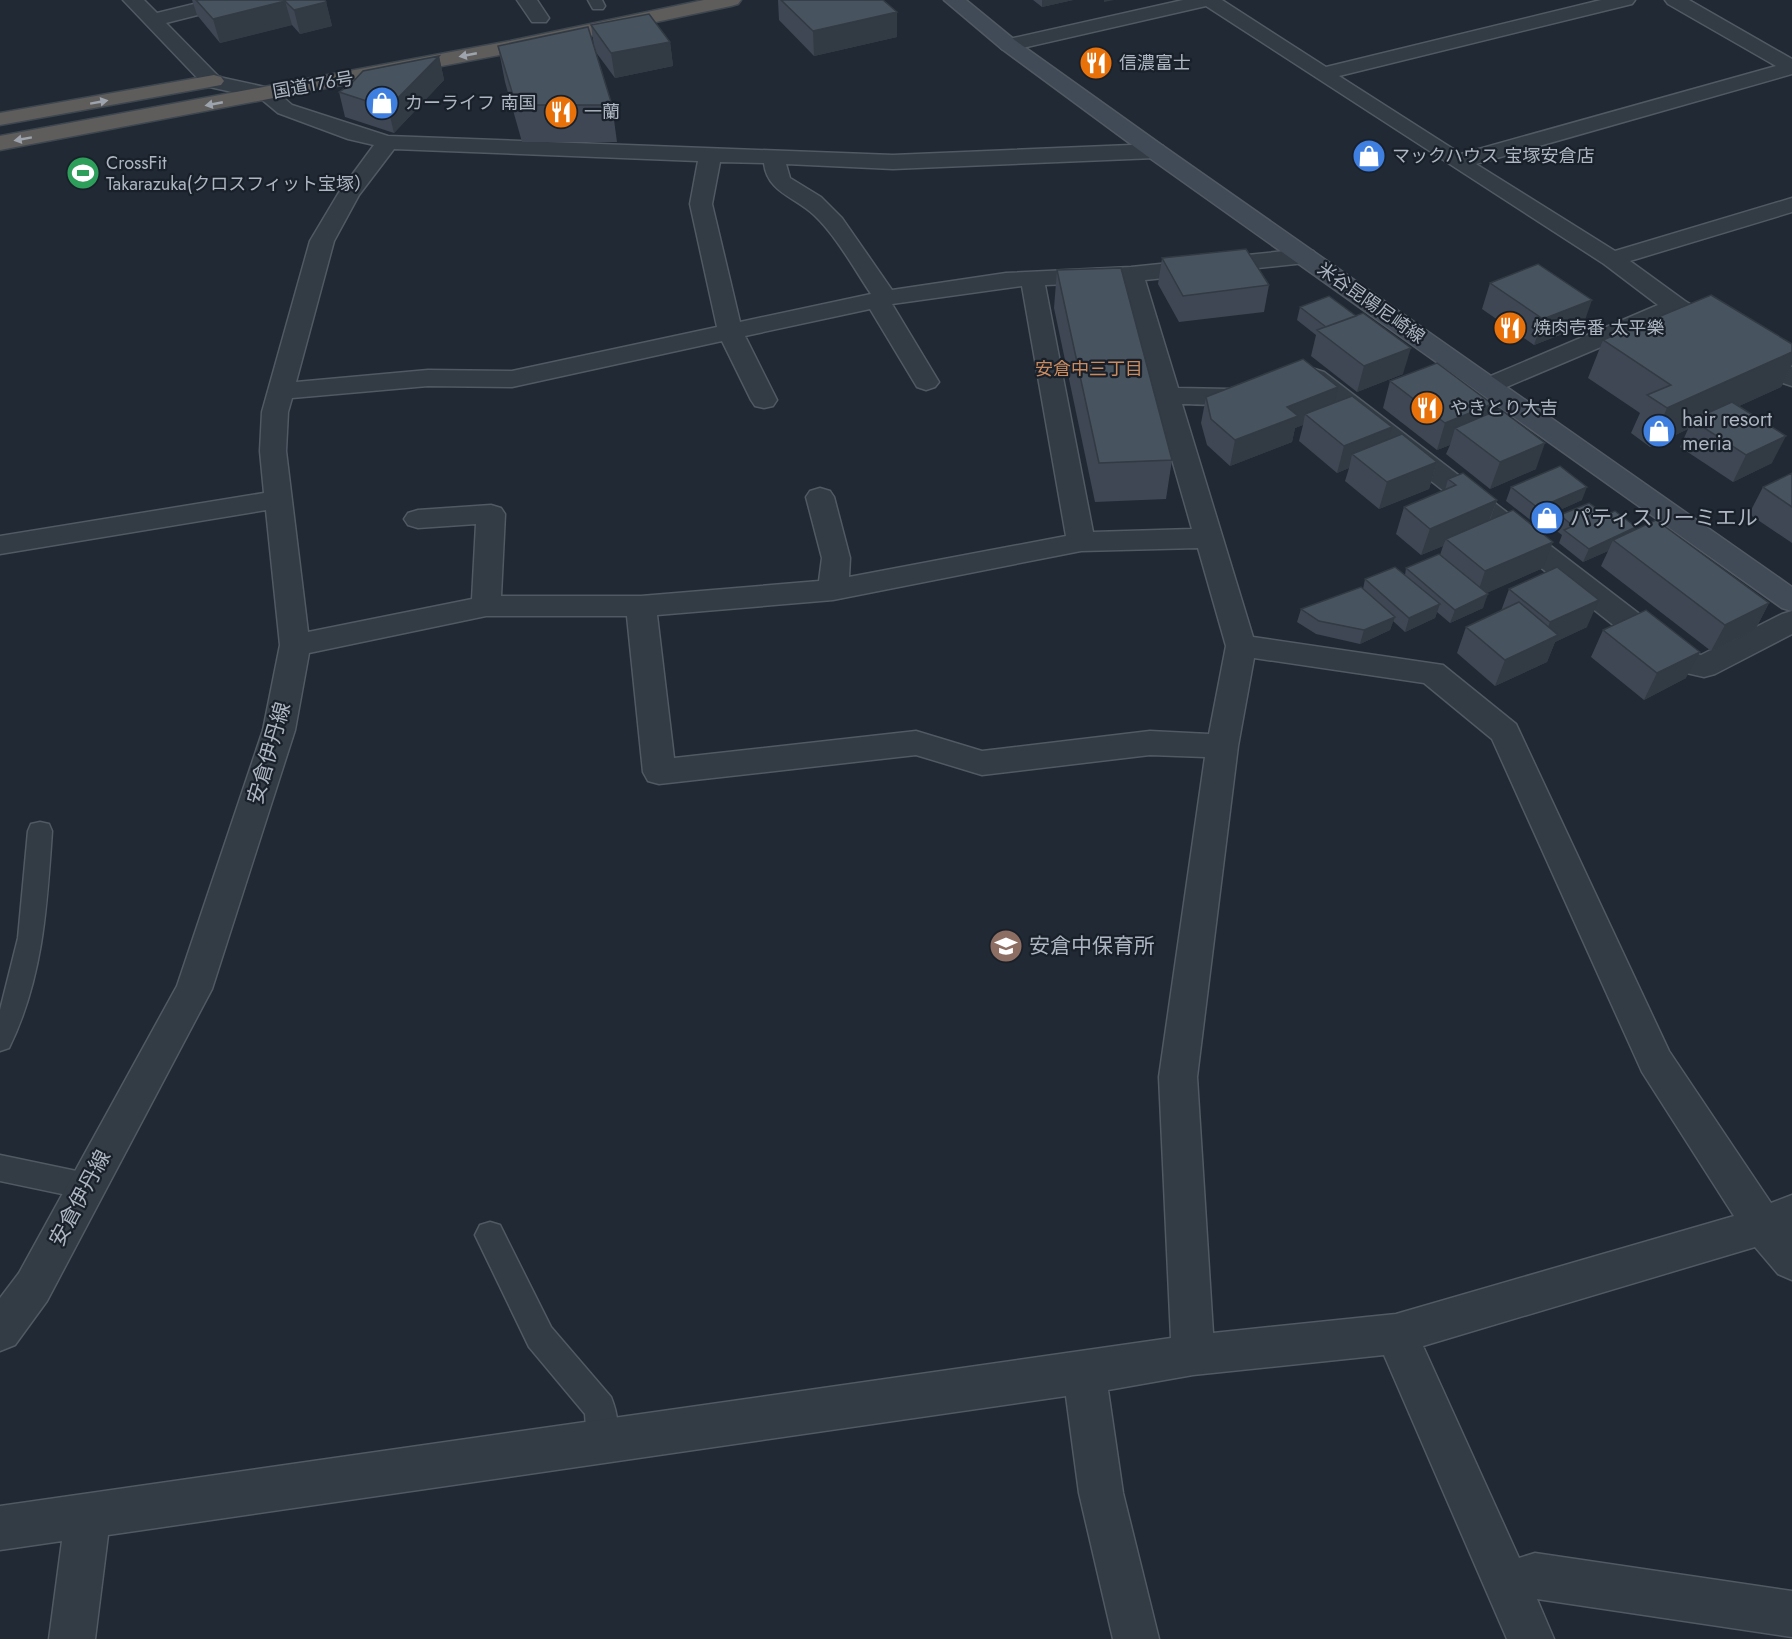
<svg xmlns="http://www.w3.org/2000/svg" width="1792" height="1639" viewBox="0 0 1792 1639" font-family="Jost,'Noto Sans JP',sans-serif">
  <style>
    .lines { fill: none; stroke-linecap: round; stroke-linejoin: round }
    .service-casing { stroke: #515963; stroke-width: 3 }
    .minor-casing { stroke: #515963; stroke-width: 3 }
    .secondary-casing { stroke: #515963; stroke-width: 3 }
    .trunk-casing { stroke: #3e464f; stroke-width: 3 }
    .service { fill: #333b45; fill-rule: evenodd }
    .minor { fill: #333b45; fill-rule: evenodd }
    .secondary { fill: #414a57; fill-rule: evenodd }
    .trunk { fill: #5e5d5b; fill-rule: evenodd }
    .wall { fill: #3e4753 }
    .shaded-wall { fill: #323a43 }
    .building { fill: #485360; stroke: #323a43; stroke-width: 1.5 }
    .oneway { fill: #9da4ad }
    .labels { text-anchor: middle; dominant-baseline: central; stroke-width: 4.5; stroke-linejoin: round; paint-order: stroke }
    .far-poi-label { font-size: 18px; fill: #adb6c2; stroke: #192029; text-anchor: start }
    .far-street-label { font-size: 18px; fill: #adb6c2; stroke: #192029 }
    .far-neighbourhood-label { font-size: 18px; fill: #cb8b5e; stroke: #192029 }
    .poi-label { font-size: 21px; fill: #adb6c2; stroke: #192029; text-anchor: start }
    .street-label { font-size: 21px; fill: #adb6c2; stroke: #192029 }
  </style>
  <rect width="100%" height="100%" fill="#202934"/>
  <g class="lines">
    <!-- service casing -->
    <g class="service-casing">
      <path id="service" d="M 588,0 L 602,0 L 605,6 L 603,9 L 593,9 Z
        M 40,822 L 49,824 L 52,831 C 47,906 43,979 9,1048 L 0,1051 L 0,1010 L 18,938 L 28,831 L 31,824 Z
        M 0,1155 L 86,1173 L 96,1177 L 100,1186 L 96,1195 L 86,1199 L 0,1181 Z
        M 490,1222 L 500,1225 L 551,1327 L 611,1397 C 618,1414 621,1435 614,1452 L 603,1457 L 592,1452 L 587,1441 L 585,1414 L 529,1347 L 475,1235 L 480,1225 Z"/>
    </g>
    <!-- minor casing -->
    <g class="minor-casing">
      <path id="minor" d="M 123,0 L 144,0 L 157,13 L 210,0 L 244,0 L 241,4 L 166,23 L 219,77 L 274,89 L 292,105 L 388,136 L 893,155 L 1155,144 L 1163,146 L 1166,151 L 1163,156 L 1155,158 L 893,169 L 786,164 L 790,178 L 821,197 L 842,218 L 892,290 L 1006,273 L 1131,267 L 1305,249 L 1313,251 L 1317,256 L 1313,261 L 1305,263 L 1145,280 L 1178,388 L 1229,389 L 1249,383 L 1258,386 L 1262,391 C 1249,410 1204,404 1182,404 L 1253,637 L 1443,665 L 1516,724 L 1669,1051 L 1771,1203 L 1792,1195 L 1792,1280 L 1778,1274 L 1755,1247 L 1423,1346 L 1519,1558 L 1535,1553 L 1792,1591 L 1792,1637 L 1537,1599 L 1554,1639 L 1507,1639 L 1384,1355 L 1193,1375 L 1108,1390 L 1123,1493 L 1159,1639 L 1113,1639 L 1079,1493 L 1066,1396 L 108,1535 L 95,1639 L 49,1639 L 62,1541 L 0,1550 L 0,1506 L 1171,1338 L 1159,1077 L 1205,757 L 1150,755 L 982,775 L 916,755 L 659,784 L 648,781 L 643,772 L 627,616 L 486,616 L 309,653 L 295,730 L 212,989 L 47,1301 L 15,1345 L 0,1351 L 0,1298 L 19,1273 L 177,986 L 263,730 L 280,645 L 266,510 L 0,554 L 0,536 L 264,493 L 260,451 L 262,412 L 310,241 L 338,194 L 374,145 L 348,139 L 278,113 L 260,98 L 205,86 ZM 394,149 L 698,161 L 690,204 L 717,327 L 512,371 L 428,370 L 296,382 L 334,241 L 359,195 ZM 720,162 L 764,163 C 767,192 795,197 814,215 C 837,237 853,267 871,294 L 740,322 L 712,204 ZM 1121,282 L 1192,529 L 1093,532 L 1045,285 ZM 1022,286 L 1066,536 L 849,577 L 850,558 L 834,497 L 830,491 L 820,488 L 810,491 L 806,497 L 822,558 L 819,581 L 641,596 L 501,596 L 505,514 L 501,508 L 491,505 L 418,510 L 408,513 L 404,519 L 408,525 L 418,528 L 476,524 L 472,599 L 308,632 L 286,451 L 288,412 L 292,398 L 428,386 L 512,387 L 722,341 L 751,400 L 755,406 L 764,408 L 773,406 L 777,400 L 745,336 L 870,309 L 917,387 L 926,390 L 935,387 L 939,382 L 892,304 ZM 1198,548 L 1226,646 L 1209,734 L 1150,731 L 982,751 L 916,731 L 674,758 L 657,615 L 833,600 L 1081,551 ZM 1254,658 L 1424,683 L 1492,739 L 1642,1072 L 1734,1216 L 1396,1314 L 1213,1333 L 1197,1077 L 1238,746 Z
        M 517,0 L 537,0 L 549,18 L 546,22 L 532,22 Z
        M 1183,0 L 1222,0 L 1326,67 L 1601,0 L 1635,0 L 1632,4 L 1339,76 L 1461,154 L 1776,66 L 1668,4 L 1665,0 L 1689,0 L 1792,59 L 1792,74 L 1476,164 L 1615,251 L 1792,198 L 1792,212 L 1630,261 L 1685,301 L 1792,367 L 1792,386 L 1783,383 L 1674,316 L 1497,391 L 1488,394 L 1479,391 L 1475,386 L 1479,381 L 1658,305 L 1604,264 L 1206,6 L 1009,51 L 1002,49 L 999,45 L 1002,41 L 1009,39 Z
        M 1302,365 L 1324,372 L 1689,652 L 1701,655 L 1782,614 L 1792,611 L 1792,634 L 1715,674 L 1704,677 L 1669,669 L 1306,382 L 1289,380 L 1285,375 L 1289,370 Z"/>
    </g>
    <!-- secondary casing -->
    <g class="secondary-casing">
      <path id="secondary" d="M 944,0 L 966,0 L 1016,41 L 1163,146 L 1792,587 L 1792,611 L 1782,608 L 1147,156 L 1002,49 Z"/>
    </g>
    <!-- trunk casing -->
    <g class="trunk-casing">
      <path id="trunk" d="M 704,0 L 741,0 L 738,4 L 731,6 L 510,53 L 0,150 L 0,136 L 510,41 Z
        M 214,75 L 221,77 L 224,81 L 221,85 L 0,125 L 0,113 Z"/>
    </g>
    <!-- service -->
    <use href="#service" class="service"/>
    <!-- minor -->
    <use href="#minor" class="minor"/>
    <!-- secondary -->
    <use href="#secondary" class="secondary"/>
    <!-- trunk -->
    <use href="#trunk" class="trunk"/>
  </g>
  <!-- wall -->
  <path class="wall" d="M 192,0 L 325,0 L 326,2 L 332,26 L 300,34 L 292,25 L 220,43 L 197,15 Z
    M 778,0 L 883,0 L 897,37 L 814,56 L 779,20 Z
    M 1033,0 L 1073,0 L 1042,7 Z
    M 591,25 L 670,42 L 673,66 L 615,78 L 595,51 L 612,105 L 617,142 L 522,142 L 505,82 L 498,46 L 594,47 Z
    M 439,56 L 444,80 L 394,133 L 345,117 L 339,92 Z
    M 1162,258 L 1269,285 L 1264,312 L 1179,322 L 1158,284 Z
    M 1057,270 L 1172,460 L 1166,499 L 1095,502 L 1054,308 Z
    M 1490,283 L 1583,326 L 1534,345 L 1482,309 Z
    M 1300,307 L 1403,374 L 1357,392 L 1311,356 L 1316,335 L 1297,320 Z
    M 1603,340 L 1792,344 L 1792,364 L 1781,387 L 1739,406 L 1772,463 L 1733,482 L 1680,447 L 1688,429 L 1650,447 L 1631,433 L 1640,413 L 1588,378 Z
    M 1390,381 L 1492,404 L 1489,413 L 1536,469 L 1490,489 L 1446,454 L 1450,445 L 1437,450 L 1383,408 Z
    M 1206,397 L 1334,403 L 1388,439 L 1437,462 L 1429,489 L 1379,509 L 1345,481 L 1349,468 L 1337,473 L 1299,441 L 1303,425 L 1295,428 L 1292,442 L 1230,466 L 1207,445 L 1201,423 Z
    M 1792,473 L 1792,543 L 1749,514 L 1763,487 Z
    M 1448,479 L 1497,500 L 1490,520 L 1543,568 L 1486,593 L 1483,608 L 1450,623 L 1437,612 L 1435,618 L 1405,632 L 1393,621 L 1390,630 L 1360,644 L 1316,634 L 1297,622 L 1301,609 L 1363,589 L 1365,579 L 1405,575 L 1406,568 L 1440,555 L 1443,546 L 1421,555 L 1396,534 L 1404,507 L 1445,490 Z
    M 1511,487 L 1582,500 L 1533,522 L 1506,501 Z
    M 1560,515 L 1606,515 L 1636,527 L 1635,529 L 1769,603 L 1755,630 L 1711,651 L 1601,566 L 1608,551 L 1583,562 L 1559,543 L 1562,535 L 1554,529 Z
    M 1509,589 L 1587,627 L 1555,642 L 1547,662 L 1495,686 L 1457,653 L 1466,627 L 1501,611 Z
    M 1603,630 L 1686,678 L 1644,700 L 1591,657 Z"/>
  <!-- shaded-wall -->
  <path class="shaded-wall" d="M 1042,0 L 1073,0 L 1042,7 Z
    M 1104,0 L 1114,0 L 1104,2 Z
    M 285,1 L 292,25 L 220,43 L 213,19 Z
    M 326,2 L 332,26 L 300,34 L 294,10 Z
    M 897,12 L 897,37 L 814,56 L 813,31 Z
    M 670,42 L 673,66 L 615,78 L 611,53 Z
    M 439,56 L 444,80 L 394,133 L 388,108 Z
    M 1592,300 L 1583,326 L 1534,345 L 1543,319 Z
    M 1411,348 L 1403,374 L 1357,392 L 1364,366 Z
    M 1792,352 L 1792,364 L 1781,387 L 1699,424 L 1692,420 L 1688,429 L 1650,447 L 1667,408 Z
    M 1338,387 L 1332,414 L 1305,414 L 1303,425 L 1295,428 L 1292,442 L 1230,466 L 1235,440 L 1287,407 Z
    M 1492,404 L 1484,431 L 1455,428 L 1450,445 L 1437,450 L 1445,423 Z
    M 1392,427 L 1384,454 L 1352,454 L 1349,468 L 1337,473 L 1344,446 Z
    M 1786,436 L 1772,463 L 1733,482 L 1746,455 Z
    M 1545,443 L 1536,469 L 1490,489 L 1500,462 Z
    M 1437,462 L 1429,489 L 1379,509 L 1387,482 Z
    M 1587,487 L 1582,500 L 1533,522 L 1538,508 Z
    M 1497,500 L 1487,526 L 1446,539 L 1443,546 L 1421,555 L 1430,529 Z
    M 1636,527 L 1630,541 L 1613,540 L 1608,551 L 1583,562 L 1589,549 Z
    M 1553,542 L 1543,568 L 1476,598 L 1485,571 Z
    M 1488,594 L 1483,608 L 1450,623 L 1455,610 Z
    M 1599,600 L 1587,627 L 1555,642 L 1547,662 L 1495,686 L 1505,660 L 1542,643 L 1550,622 Z
    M 1769,603 L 1755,630 L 1711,651 L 1725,625 Z
    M 1440,604 L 1435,618 L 1405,632 L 1409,618 Z
    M 1395,617 L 1390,630 L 1360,644 L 1364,630 Z
    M 1700,652 L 1686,678 L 1644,700 L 1657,673 Z"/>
  <!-- building -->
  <path class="building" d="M 196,0 L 325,0 L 326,2 L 294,10 L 285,1 L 213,19 Z
    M 781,0 L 883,0 L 897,12 L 813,31 Z
    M 649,14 L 670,42 L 611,53 L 591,25 Z
    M 588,27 L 612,105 L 516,105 L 498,46 Z
    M 439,56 L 388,108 L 339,92 L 350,85 L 363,71 Z
    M 1246,249 L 1269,285 L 1183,296 L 1162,258 Z
    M 1538,264 L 1592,300 L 1543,319 L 1490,283 Z
    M 1121,268 L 1172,460 L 1099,463 L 1057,270 Z
    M 1711,295 L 1792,344 L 1792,352 L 1667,408 L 1647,395 L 1671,385 L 1603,340 Z
    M 1329,296 L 1356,316 L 1326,327 L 1300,307 Z
    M 1363,313 L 1411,348 L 1364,366 L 1317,330 Z
    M 1303,359 L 1338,387 L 1287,407 L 1298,416 L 1235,440 L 1211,419 L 1206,397 Z
    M 1437,363 L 1492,404 L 1445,423 L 1390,381 Z
    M 1352,396 L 1392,427 L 1344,446 L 1305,414 Z
    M 1732,402 L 1786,436 L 1746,455 L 1692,420 Z
    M 1500,409 L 1545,443 L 1500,462 L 1455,428 Z
    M 1402,434 L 1437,462 L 1387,482 L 1352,454 Z
    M 1560,466 L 1587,487 L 1538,508 L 1511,487 Z
    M 1463,473 L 1497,500 L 1430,529 L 1404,507 L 1456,485 L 1448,479 Z
    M 1792,473 L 1792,507 L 1763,487 Z
    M 1589,503 L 1606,515 L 1615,511 L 1636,527 L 1589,549 L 1564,530 L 1573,526 L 1560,515 Z
    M 1513,510 L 1553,542 L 1485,571 L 1446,539 Z
    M 1656,520 L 1769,603 L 1725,625 L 1613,540 Z
    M 1439,554 L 1488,594 L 1455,610 L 1406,568 Z
    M 1395,567 L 1440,604 L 1409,618 L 1365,579 Z
    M 1557,567 L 1599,600 L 1550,622 L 1509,589 Z
    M 1361,587 L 1395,617 L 1364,630 L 1319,621 L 1301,609 Z
    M 1519,602 L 1558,635 L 1505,660 L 1466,627 Z
    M 1646,610 L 1700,652 L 1657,673 L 1603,630 Z"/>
  <!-- one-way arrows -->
  <defs><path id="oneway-solid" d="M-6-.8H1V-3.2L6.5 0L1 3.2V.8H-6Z" transform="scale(1.5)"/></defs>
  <g class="oneway">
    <use href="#oneway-solid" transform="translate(468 55) rotate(169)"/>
    <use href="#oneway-solid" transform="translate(99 102) rotate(-10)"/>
    <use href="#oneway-solid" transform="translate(214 104) rotate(169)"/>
    <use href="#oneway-solid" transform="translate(23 139) rotate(170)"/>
  </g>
  <!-- icons -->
  <defs>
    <g id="restaurant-disc" transform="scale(1.725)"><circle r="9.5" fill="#e8710a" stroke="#192029"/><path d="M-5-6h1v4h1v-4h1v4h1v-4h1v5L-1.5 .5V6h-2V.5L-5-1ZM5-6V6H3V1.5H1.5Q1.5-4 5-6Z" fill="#fff"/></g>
    <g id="shop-disc" transform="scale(1.725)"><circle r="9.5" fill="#3f7fe0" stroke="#192029"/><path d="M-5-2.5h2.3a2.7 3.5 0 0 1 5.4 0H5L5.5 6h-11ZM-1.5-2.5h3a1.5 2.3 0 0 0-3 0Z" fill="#fff"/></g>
    <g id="stadium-disc" transform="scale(1.725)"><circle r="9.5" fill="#2e9e5b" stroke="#192029"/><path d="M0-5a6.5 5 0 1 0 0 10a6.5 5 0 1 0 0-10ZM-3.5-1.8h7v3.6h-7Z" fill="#fff"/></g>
    <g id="school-disc" transform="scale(1.725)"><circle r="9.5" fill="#8d6e63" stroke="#192029"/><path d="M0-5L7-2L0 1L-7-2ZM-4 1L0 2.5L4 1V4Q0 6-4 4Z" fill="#fff"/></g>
  </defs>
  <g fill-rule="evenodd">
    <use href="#restaurant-disc" x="1096" y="63"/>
    <use href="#shop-disc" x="382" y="103"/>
    <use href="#restaurant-disc" x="561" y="112"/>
    <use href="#shop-disc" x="1369" y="156"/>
    <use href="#stadium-disc" x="83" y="173"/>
    <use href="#restaurant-disc" x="1510" y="328"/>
    <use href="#restaurant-disc" x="1427" y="408"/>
    <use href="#shop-disc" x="1659" y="431"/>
    <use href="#shop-disc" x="1547" y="518"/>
    <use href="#school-disc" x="1006" y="946"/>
  </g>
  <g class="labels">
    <!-- far-poi labels -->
    <g class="far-poi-label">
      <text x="1119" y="63">信濃富士</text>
      <text x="405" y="103">カーライフ 南国</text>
      <text x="584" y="112">一蘭</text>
      <text x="1392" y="156">マックハウス 宝塚安倉店</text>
      <text x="106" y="163">CrossFit<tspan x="106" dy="21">Takarazuka(クロスフィット宝塚）</tspan></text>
      <text x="1533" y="328">焼肉壱番 太平樂</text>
      <text x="1450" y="408">やきとり大吉</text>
    </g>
    <!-- far-street labels -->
    <g class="far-street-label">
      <text transform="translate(313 85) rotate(-10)">国道176号</text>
      <text transform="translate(1371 303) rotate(35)">米谷昆陽尼崎線</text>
    </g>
    <!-- far-neighbourhood labels -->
    <g class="far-neighbourhood-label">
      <text x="1089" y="369">安倉中三丁目</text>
    </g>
    <!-- poi labels -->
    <g class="poi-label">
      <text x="1682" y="419">hair resort<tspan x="1682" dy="24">meria</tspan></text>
      <text x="1570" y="518">パティスリーミエル</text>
      <text x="1029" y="946">安倉中保育所</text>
    </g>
    <!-- street labels -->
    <g class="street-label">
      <text transform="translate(269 753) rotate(-74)">安倉伊丹線</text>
      <text transform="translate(80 1198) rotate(-62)">安倉伊丹線</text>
    </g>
  </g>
</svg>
